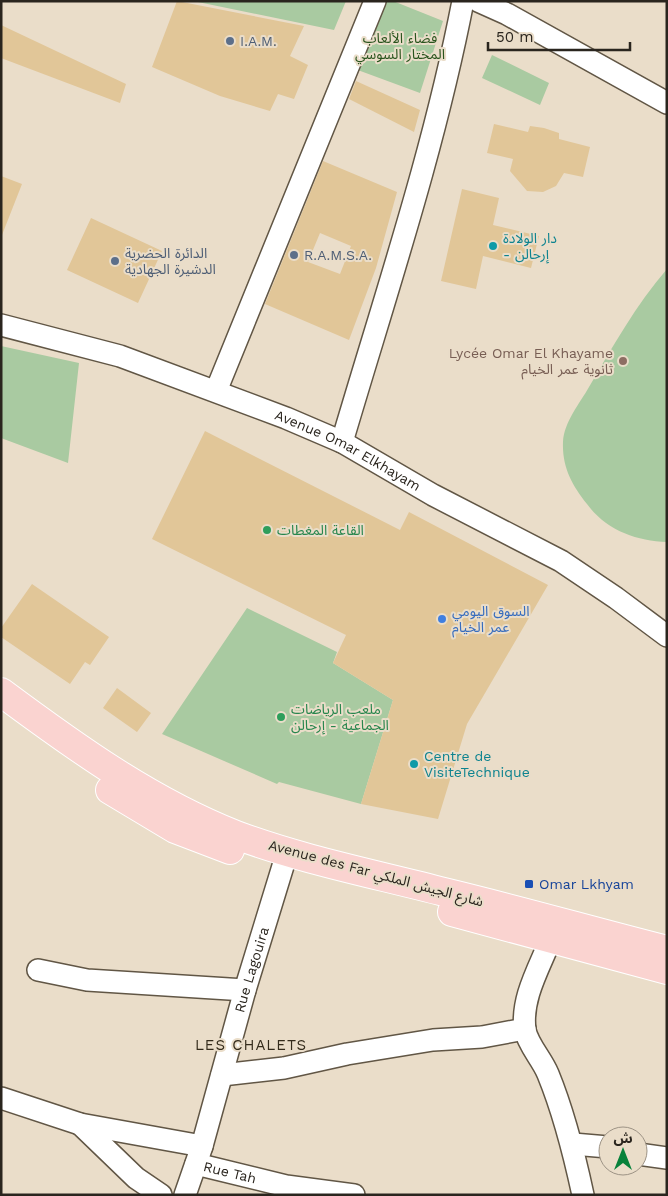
<svg xmlns="http://www.w3.org/2000/svg" width="668" height="1196" viewBox="0 0 668 1196" font-family="'Work Sans','Noto Sans Arabic',sans-serif">
  <style>
    .green { fill: #a9caa1 }
    .building { fill: #e1c698; fill-rule: evenodd }
    .lines { fill: none; stroke-linecap: round; stroke-linejoin: round }
    .street-casing { stroke: #615645; stroke-width: 24 }
    .primary-casing { stroke: #fff; stroke-width: 30 }
    .street { stroke: #fff; stroke-width: 21 }
    .primary { stroke: #fad3d0; stroke-width: 28 }
    .service-dot { fill: #5c6f8a; stroke: #eaddc9; stroke-width: 2 }
    .culture-dot { fill: #0f9aa8; stroke: #eaddc9; stroke-width: 2 }
    .education-dot { fill: #8d6e63; stroke: #eaddc9; stroke-width: 2 }
    .leisure-dot { fill: #2e9e5b; stroke: #eaddc9; stroke-width: 2 }
    .shop-dot { fill: #3f7fe0; stroke: #eaddc9; stroke-width: 2 }
    .transit-dot { fill: #1a4fb4; stroke: #eaddc9; stroke-width: 2 }
    .labels { text-anchor: middle; dominant-baseline: central; stroke-width: 4; stroke-linejoin: round; paint-order: stroke }
    .park-label { font-size: 14px; fill: #29541d; stroke: #eaddc9 }
    .service-label { font-size: 14px; fill: #4e5e75; stroke: #eaddc9; text-anchor: start }
    .culture-label { font-size: 14px; fill: #0d838f; stroke: #eaddc9; text-anchor: start }
    .education-label { font-size: 14px; fill: #785e54; stroke: #eaddc9; text-anchor: end }
    .street-label { font-size: 14px; fill: #2a251e; stroke: #eaddc9 }
    .leisure-label { font-size: 14px; fill: #27864d; stroke: #eaddc9; text-anchor: start }
    .shop-label { font-size: 14px; fill: #366cbe; stroke: #eaddc9; text-anchor: start }
    .transit-label { font-size: 14px; fill: #164399; stroke: #eaddc9; text-anchor: start }
    .neighbourhood-label { font-size: 15px; letter-spacing: 1px; fill: #342b1b; stroke: #eaddc9 }
  </style>
  <rect width="100%" height="100%" fill="#eaddc9"/>
  <!-- green -->
  <path class="green" d="M 193,1 L 346,1 L 334,30 Z
    M 382,1 L 393,1 L 443,21 L 420,93 L 355,69 Z
    M 492,55 L 549,83 L 540,105 L 482,78 Z
    M 667,269 L 667,542 C 636,541 606,530 587,504 C 572,485 562,467 563,442 C 564,422 580,403 589,387 C 613,346 636,305 667,269 Z
    M 1,346 L 79,363 L 68,463 L 1,438 Z
    M 247,608 L 337,652 L 333,663 L 393,700 L 361,804 L 279,782 L 277,784 L 162,734 Z"/>
  <!-- building -->
  <path class="building" d="M 177,1 L 304,26 L 290,56 L 308,65 L 294,99 L 278,94 L 270,111 L 220,96 L 152,67 Z
    M 1,25 L 126,84 L 120,103 L 1,58 Z
    M 356,81 L 420,110 L 414,132 L 349,99 Z
    M 494,124 L 528,132 L 530,126 L 544,128 L 559,133 L 559,139 L 590,147 L 583,177 L 564,173 L 556,186 L 543,192 L 527,191 L 510,171 L 513,159 L 487,153 Z
    M 323,161 L 397,192 L 376,268 L 349,340 L 265,304 ZM 320,233 L 351,246 L 340,274 L 308,262 Z
    M 1,176 L 22,184 L 2,235 L 1,235 Z
    M 462,189 L 499,198 L 493,225 L 539,236 L 531,268 L 483,256 L 476,289 L 441,281 Z
    M 91,218 L 162,251 L 138,303 L 67,270 Z
    M 205,431 L 400,530 L 409,512 L 548,585 L 467,724 L 438,819 L 361,804 L 393,700 L 333,663 L 346,635 L 152,539 Z
    M 32,584 L 109,637 L 90,665 L 85,662 L 70,684 L 1,637 L 1,628 Z
    M 117,688 L 151,713 L 137,732 L 103,708 Z"/>
  <g class="lines">
    <!-- street casing -->
    <g class="street-casing">
      <g id="street">
        <path d="M 478,1 L 507,14 L 667,103"/>
        <path id="s1" d="M 1,325 L 120,356 L 286,418 L 342,442 L 433,495 L 561,561 L 616,598 L 667,636"/>
        <path d="M 216,391 L 375,1"/>
        <path d="M 342,442 C 385,296 434,151 463,1"/>
        <path d="M 556,924 C 546,958 520,993 525,1030 C 528,1045 542,1059 548,1074 C 564,1113 574,1153 583,1195"/>
        <path d="M 38,970 L 87,980 L 245,990"/>
        <path d="M 222,1075 L 284,1068 L 347,1054 L 433,1040 L 482,1037 L 525,1029"/>
        <path d="M 1,1098 L 80,1124 L 202,1146"/>
        <path d="M 80,1124 L 136,1178 L 161,1195"/>
        <path d="M 573,1144 L 608,1147"/>
        <path d="M 638,1154 L 667,1158"/>
        <path id="s2" d="M 196,1164 L 286,1186 L 354,1195"/>
        <path id="s3" d="M 185,1195 L 202,1146 L 245,990 L 287,853"/>
      </g>
    </g>
    <!-- primary casing -->
    <g class="primary-casing">
      <path id="primary" d="M 1,692 C 75,747 150,801 236,835 C 303,860 375,874 444,892 C 519,910 592,931 667,950
        M 110,790 L 175,829 L 230,850
        M 452,912 L 667,970"/>
    </g>
    <!-- street -->
    <use href="#street" class="street"/>
    <!-- primary -->
    <use href="#primary" class="primary"/>
  </g>
  <!-- markers -->
  <g class="service-dot">
    <circle cx="230" cy="41" r="5"/>
    <circle cx="294" cy="255" r="5"/>
    <circle cx="115" cy="261" r="5"/>
  </g>
  <g class="culture-dot">
    <circle cx="493" cy="246" r="5"/>
    <circle cx="414" cy="764" r="5"/>
  </g>
  <circle class="education-dot" cx="623" cy="361" r="5"/>
  <g class="leisure-dot">
    <circle cx="267" cy="530" r="5"/>
    <circle cx="281" cy="717" r="5"/>
  </g>
  <circle class="shop-dot" cx="442" cy="619" r="5"/>
  <rect class="transit-dot" x="524" y="879" width="10" height="10" rx="2.5"/>
  <g class="labels">
    <!-- park labels -->
    <g class="park-label">
      <text x="400" y="38">فضاء الألعاب<tspan x="400" dy="16">المختار السوسي</tspan></text>
    </g>
    <!-- service labels -->
    <g class="service-label">
      <text x="240" y="41">I.A.M.</text>
      <text x="125" y="253">الدائرة الحضرية<tspan x="125" dy="16">الدشيرة الجهادية</tspan></text>
      <text x="304" y="255">R.A.M.S.A.</text>
    </g>
    <!-- culture labels -->
    <g class="culture-label">
      <text x="503" y="238">دار الولادة<tspan x="503" dy="16">- إرحالن</tspan></text>
      <text x="424" y="756">Centre de<tspan x="424" dy="16">VisiteTechnique</tspan></text>
    </g>
    <!-- education labels -->
    <g class="education-label">
      <text x="613" y="353">Lycée Omar El Khayame<tspan x="613" dy="16">ثانوية عمر الخيام</tspan></text>
    </g>
    <!-- street labels -->
    <g class="street-label">
      <text stroke="none"><textPath href="#s1" startOffset="370">Avenue Omar Elkhayam</textPath></text>
      <text transform="translate(376 873) rotate(15)">Avenue des Far شارع الجيش الملكي</text>
      <text stroke="none"><textPath href="#s3" startOffset="235">Rue Lagouira</textPath></text>
      <text stroke="none"><textPath href="#s2" startOffset="35">Rue Tah</textPath></text>
    </g>
    <!-- leisure labels -->
    <g class="leisure-label">
      <text x="277" y="530">القاعة المغطات</text>
      <text x="291" y="709">ملعب الرياضات<tspan x="291" dy="16">الجماعية - إرحالن</tspan></text>
    </g>
    <!-- shop labels -->
    <g class="shop-label">
      <text x="452" y="611">السوق اليومي<tspan x="452" dy="16">عمر الخيام</tspan></text>
    </g>
    <!-- transit labels -->
    <g class="transit-label">
      <text x="539" y="884">Omar Lkhyam</text>
    </g>
    <!-- neighbourhood labels -->
    <g class="neighbourhood-label">
      <text x="251" y="1045">LES CHALETS</text>
    </g>
  </g>
  <!-- border -->
  <rect width="668" height="1196" fill="none" stroke="#2a251e" stroke-width="5"/>
  <!-- north arrow -->
  <g transform="translate(623 1151)"><circle r="24" fill="#eaddc9" stroke="#9d9385"/>
  <path d="M0-4L9 19L0 12L-9 19Z" fill="#08823b"/>
  <text y="-8" font-size="14" font-weight="bold" text-anchor="middle" fill="#2a251e">ش</text>
  </g>
  <!-- scale -->
  <path d="M488 42v8h142v-8" fill="none" stroke="#2a251e" stroke-width="2.5"/>
  <text x="496" y="42" font-size="15" fill="#2a251e" stroke="#eaddc9" stroke-width="4" paint-order="stroke">50 m</text>
</svg>
